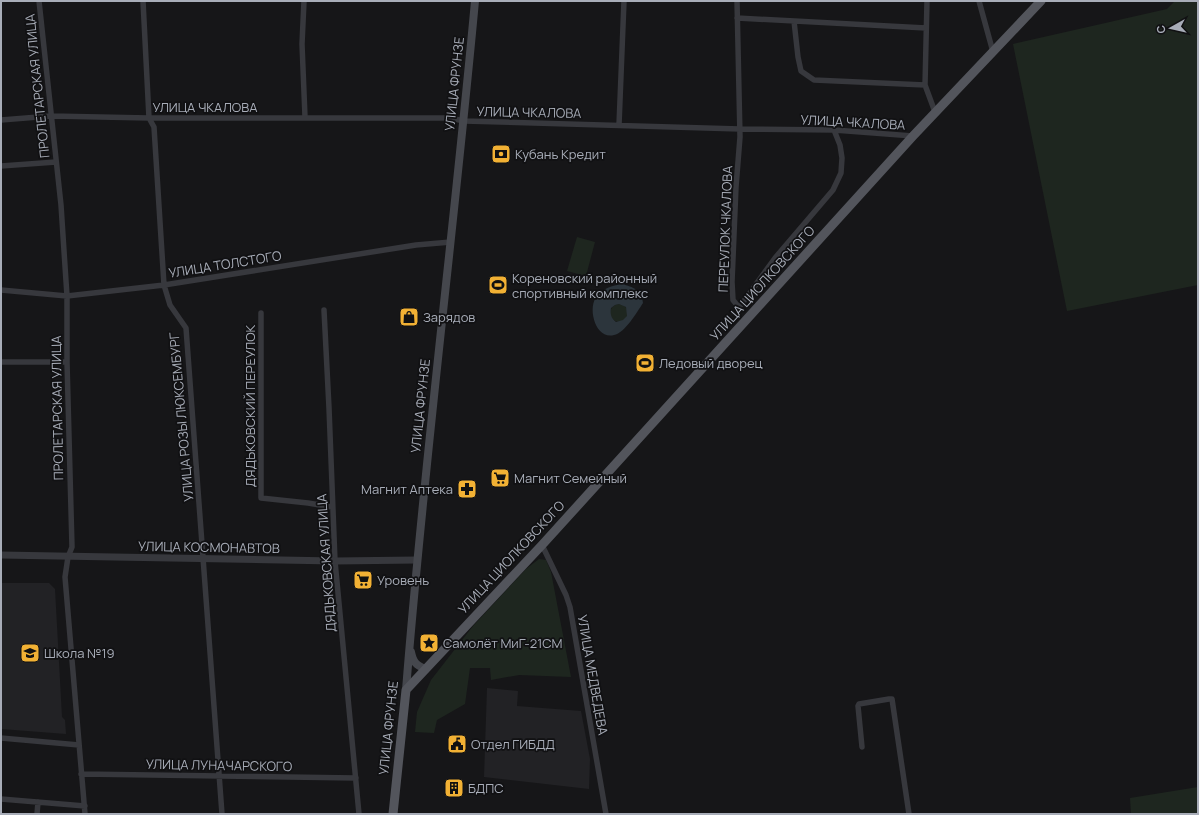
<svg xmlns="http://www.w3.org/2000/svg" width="1199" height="815" viewBox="0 0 1199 815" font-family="Manrope,sans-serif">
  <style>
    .built { fill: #222225 }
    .green { fill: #1e261f }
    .water { fill: #2c353c; fill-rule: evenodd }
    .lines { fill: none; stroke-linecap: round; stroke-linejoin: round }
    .minor { stroke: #37383d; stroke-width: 5.5 }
    .tertiary { stroke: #37383d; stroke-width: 7 }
    .secondary { stroke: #45474d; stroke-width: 8 }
    .primary { stroke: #53555c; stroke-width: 9 }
    .labels { text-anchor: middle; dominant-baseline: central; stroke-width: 3.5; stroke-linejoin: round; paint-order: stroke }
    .street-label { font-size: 13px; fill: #a8adb8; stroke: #111113 }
    .poi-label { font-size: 13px; fill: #a8adb8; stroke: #111113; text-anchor: start }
  </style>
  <rect width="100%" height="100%" fill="#161618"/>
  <!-- built -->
  <path class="built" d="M 1,583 L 49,583 L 55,589 L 62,717 L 65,720 L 66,734 L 1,729 Z
    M 487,688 L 518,691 L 517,706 L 581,711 L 590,759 L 589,789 L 484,777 Z"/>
  <!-- green -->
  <path class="green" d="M 1175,1 L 1198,1 L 1198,285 L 1067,311 L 1013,44 L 1167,9 Z
    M 577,237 L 595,242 L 586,276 L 567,271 Z
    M610 313a9 9 0 1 1 18 0a9 9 0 1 1-18 0Z
    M 539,559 L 546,560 L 551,572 L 571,677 L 519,675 L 491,680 L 490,668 L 470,668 L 465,704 L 437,720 L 434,733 L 415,732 L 417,712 L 431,680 L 473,626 L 526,569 Z
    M 1198,787 L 1198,814 L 1131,814 L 1130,798 Z"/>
  <!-- water -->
  <path class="water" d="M 622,284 C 633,287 642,290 643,303 C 637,312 625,333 614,335 C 595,340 587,307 597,296 C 603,288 612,286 622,284 ZM 619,304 L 626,307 L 627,316 L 623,320 L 616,322 C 611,318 610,314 611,308 L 615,305 Z"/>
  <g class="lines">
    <!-- minor -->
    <path class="minor" d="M 39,1 L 61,205 L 64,251 L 67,296 L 67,362 L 72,547 L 68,557 L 65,577 L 85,814
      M 143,1 L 149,118 L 154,127 L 164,285 L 170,305 L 186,328 L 222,814
      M 304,1 L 302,44 L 305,117
      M 737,1 L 740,137 L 736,187 L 732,282 L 733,300 L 737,305 L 741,305 L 775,258 L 833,190 L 841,173 L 842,158 L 840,145 L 834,130
      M 927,1 L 925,85 L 935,112
      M 979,1 L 993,52
      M 737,18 L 926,28
      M 794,21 L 798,57 L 801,71 L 814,80 L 925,85
      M 1,120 L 51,116 L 149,118 L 450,118 L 464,121 L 740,129 L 834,130 L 913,136
      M 619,125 L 624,1
      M 1,166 L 56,162
      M 1,290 L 67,296 L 164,285 L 416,245 L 451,242
      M 324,310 L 329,408 L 335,561 L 359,814
      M 261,313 L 261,498 L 308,503 L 332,507
      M 1,362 L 67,362
      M 542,545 L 566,595 L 570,607 L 606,814
      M 1,738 L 79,745
      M 862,747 L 858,706 L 859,704 L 889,699 L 892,699 L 909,814
      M 81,774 L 356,778
      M 1,799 L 85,806
      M 37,814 L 38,802"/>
    <!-- tertiary -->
    <path class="tertiary" d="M 1,555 L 335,561 L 417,560"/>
    <!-- secondary -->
    <path class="secondary" d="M 411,652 C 413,662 416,665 425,669
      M 406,690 C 424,460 454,231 475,1"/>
    <!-- primary -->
    <path class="primary" d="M 393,814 L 406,690 L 542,545 L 913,136 L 1041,1"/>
  </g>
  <!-- icons -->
  <defs>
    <g id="bank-square" transform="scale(1)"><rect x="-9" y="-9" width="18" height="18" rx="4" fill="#f2b134" stroke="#111113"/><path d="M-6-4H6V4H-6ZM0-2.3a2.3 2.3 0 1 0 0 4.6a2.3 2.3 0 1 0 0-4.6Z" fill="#111"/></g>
    <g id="stadium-square" transform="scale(1)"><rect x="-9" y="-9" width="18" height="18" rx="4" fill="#f2b134" stroke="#111113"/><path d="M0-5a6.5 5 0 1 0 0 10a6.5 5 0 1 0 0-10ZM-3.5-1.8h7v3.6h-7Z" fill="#111"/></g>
    <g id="shop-square" transform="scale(1)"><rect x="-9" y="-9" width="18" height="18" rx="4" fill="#f2b134" stroke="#111113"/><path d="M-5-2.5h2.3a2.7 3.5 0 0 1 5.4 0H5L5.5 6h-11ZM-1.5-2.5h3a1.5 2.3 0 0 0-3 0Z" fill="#111"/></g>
    <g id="supermarket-square" transform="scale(1)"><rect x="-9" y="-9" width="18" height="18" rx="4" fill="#f2b134" stroke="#111113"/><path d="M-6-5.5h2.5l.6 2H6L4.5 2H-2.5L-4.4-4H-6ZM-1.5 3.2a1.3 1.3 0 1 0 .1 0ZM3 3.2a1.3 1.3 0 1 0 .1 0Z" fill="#111"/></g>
    <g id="pharmacy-square" transform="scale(1)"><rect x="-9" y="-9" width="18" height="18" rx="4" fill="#f2b134" stroke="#111113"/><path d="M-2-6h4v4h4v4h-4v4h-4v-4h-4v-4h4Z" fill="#111"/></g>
    <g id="sight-square" transform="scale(1)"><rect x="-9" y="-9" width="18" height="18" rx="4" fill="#f2b134" stroke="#111113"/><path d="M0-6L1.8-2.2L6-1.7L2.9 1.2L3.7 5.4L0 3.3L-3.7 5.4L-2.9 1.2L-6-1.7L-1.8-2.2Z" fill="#111"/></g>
    <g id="school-square" transform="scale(1)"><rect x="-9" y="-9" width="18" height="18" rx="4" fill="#f2b134" stroke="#111113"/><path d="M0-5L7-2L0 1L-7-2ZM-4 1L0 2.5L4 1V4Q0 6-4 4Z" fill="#111"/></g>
    <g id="civic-square" transform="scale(1)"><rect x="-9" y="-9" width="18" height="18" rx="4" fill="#f2b134" stroke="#111113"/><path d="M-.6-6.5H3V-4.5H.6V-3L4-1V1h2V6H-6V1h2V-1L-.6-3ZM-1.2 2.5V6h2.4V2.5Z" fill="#111"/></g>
    <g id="building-square" transform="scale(1)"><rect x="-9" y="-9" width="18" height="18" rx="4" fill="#f2b134" stroke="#111113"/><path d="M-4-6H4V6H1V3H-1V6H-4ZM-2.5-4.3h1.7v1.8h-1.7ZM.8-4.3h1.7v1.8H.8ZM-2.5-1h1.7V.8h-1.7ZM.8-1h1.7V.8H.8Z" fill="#111"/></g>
  </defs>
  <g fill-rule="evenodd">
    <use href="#bank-square" x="501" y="154"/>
    <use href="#stadium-square" x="498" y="285"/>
    <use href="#shop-square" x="409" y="317"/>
    <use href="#stadium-square" x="645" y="363"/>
    <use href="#supermarket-square" x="500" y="478"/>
    <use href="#pharmacy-square" x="467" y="489"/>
    <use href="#supermarket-square" x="363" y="580"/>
    <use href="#sight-square" x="429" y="643"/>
    <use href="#school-square" x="30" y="653"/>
    <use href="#civic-square" x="457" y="744"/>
    <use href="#building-square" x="454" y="788"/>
  </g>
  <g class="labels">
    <!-- street labels -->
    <g class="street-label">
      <text transform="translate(454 84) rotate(-84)">УЛИЦА ФРУНЗЕ</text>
      <text transform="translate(37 86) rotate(-96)">ПРОЛЕТАРСКАЯ УЛИЦА</text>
      <text x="205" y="107">УЛИЦА ЧКАЛОВА</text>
      <text transform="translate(529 112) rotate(1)">УЛИЦА ЧКАЛОВА</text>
      <text transform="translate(853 122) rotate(3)">УЛИЦА ЧКАЛОВА</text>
      <text transform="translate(725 229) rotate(-88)">ПЕРЕУЛОК ЧКАЛОВА</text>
      <text transform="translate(225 264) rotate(-9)">УЛИЦА ТОЛСТОГО</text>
      <text transform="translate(762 283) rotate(-48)">УЛИЦА ЦИОЛКОВСКОГО</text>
      <text transform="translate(250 406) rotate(-90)">ДЯДЬКОВСКИЙ ПЕРЕУЛОК</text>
      <text transform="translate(420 406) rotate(-84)">УЛИЦА ФРУНЗЕ</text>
      <text transform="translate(57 408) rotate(-91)">ПРОЛЕТАРСКАЯ УЛИЦА</text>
      <text transform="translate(181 417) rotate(-95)">УЛИЦА РОЗЫ ЛЮКСЕМБУРГ</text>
      <text transform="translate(209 547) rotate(1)">УЛИЦА КОСМОНАВТОВ</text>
      <text transform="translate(511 557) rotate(-47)">УЛИЦА ЦИОЛКОВСКОГО</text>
      <text transform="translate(326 563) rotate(-94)">ДЯДЬКОВСКАЯ УЛИЦА</text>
      <text transform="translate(593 675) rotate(80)">УЛИЦА МЕДВЕДЕВА</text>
      <text transform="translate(388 728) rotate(-84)">УЛИЦА ФРУНЗЕ</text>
      <text transform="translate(219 765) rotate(1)">УЛИЦА ЛУНАЧАРСКОГО</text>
    </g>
    <!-- poi labels -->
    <g class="poi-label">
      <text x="515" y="154">Кубань Кредит</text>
      <text x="512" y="278">Кореновский районный<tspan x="512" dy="15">спортивный комплекс</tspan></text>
      <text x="423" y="317">Зарядов</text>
      <text x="659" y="363">Ледовый дворец</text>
      <text x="514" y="478">Магнит Семейный</text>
      <text x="453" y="489" text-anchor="end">Магнит Аптека</text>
      <text x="377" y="580">Уровень</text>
      <text x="443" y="643">Самолёт МиГ-21СМ</text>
      <text x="44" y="653">Школа №19</text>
      <text x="471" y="744">Отдел ГИБДД</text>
      <text x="468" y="788">БДПС</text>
    </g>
  </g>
  <!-- border -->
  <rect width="1199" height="815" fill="none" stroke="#a8adb8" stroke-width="4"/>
  <!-- north arrow -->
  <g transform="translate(1171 28) rotate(262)" stroke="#111113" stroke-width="3" paint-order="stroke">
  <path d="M0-3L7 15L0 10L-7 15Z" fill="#a8adb8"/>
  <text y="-6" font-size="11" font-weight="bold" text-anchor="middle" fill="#a8adb8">С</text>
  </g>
</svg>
